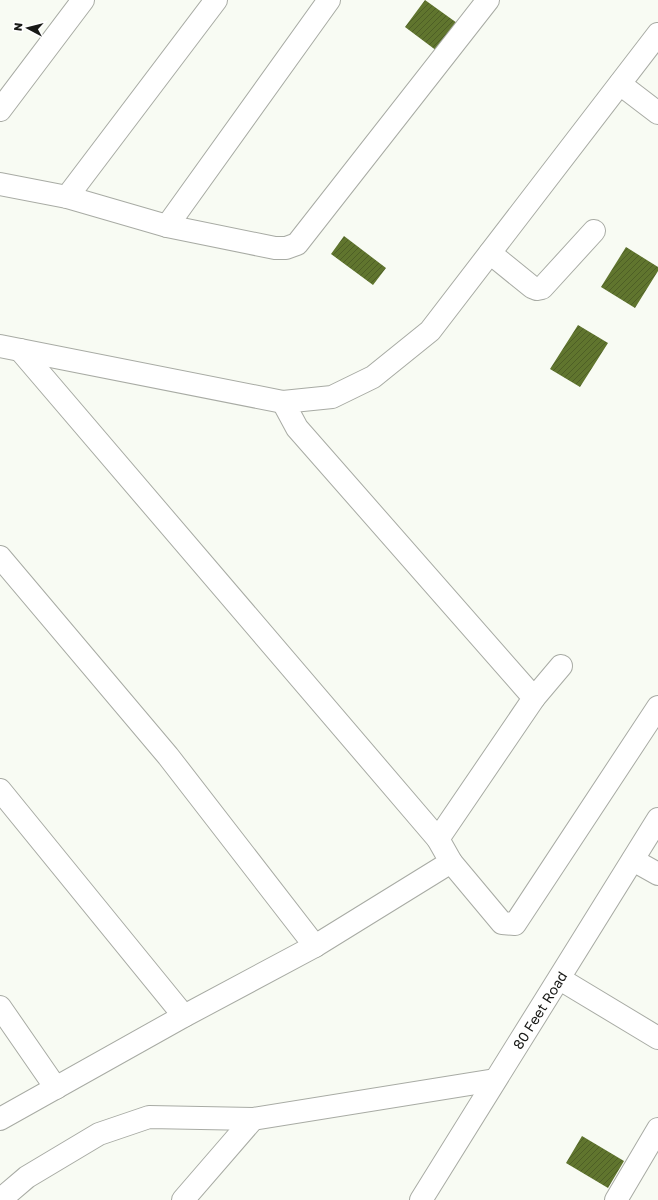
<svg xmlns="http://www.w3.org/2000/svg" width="658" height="1200" viewBox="0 0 658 1200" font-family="'Golos Text',sans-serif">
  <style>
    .building { fill: url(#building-hatch) }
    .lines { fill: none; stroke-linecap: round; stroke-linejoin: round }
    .minor-casing { stroke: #a8aba4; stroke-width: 24 }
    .minor { stroke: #fff; stroke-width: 22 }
    .labels { text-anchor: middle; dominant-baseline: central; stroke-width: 3.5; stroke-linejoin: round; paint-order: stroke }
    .street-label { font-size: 14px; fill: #181916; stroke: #fff }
  </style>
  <defs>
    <pattern id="building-hatch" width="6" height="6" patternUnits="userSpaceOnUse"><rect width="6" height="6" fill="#60752e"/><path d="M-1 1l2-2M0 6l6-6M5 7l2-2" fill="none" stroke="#4e5f26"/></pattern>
  </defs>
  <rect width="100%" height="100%" fill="#f8fbf3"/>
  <!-- building -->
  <path class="building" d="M 425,0 L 457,23 L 437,51 L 405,27 Z
    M 344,236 L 386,268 L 373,285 L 331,254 Z
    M 626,247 L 658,267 L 658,271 L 635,308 L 601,287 Z
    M 578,325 L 608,343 L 580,387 L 550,369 Z
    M 582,1136 L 624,1161 L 608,1188 L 566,1163 Z"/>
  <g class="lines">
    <!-- minor casing -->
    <g class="minor-casing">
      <g id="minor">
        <path d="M 620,84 L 658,113"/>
        <path d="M 0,110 L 83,0"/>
        <path d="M 0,184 L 67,197 L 167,226 L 275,248 L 286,248 L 297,244 L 488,0"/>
        <path d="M 67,197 L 216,0"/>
        <path d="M 167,226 L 329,0"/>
        <path d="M 490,253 L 532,287 L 537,289 L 542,288 L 594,231"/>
        <path d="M 0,346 L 283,402"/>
        <path d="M 20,350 L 438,839"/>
        <path d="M 0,557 L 168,756 L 315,946"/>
        <path d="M 534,698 L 561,666"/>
        <path d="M 0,790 L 184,1016"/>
        <path d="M 633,860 L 658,874"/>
        <path d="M 451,862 L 502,923 L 515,924 L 658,707"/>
        <path d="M 560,979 L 658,1038"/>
        <path d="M 0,1007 L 56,1088"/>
        <path d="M 0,1119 L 184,1016 L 315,946 L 451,862 L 438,839 L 534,698 L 297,428 L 283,402 L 332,397 L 373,377 L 430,331 L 658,34"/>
        <path d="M 0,1200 L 27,1177 L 99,1134 L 149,1117 L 253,1119 L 495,1080"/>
        <path d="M 183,1200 L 253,1119"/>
        <path id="s1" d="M 421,1200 C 499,1073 580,946 658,819"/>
        <path d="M 616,1200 L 658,1129"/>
      </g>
    </g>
    <!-- minor -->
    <use href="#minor" class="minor"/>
  </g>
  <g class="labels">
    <!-- street labels -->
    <g class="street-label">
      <text stroke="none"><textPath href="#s1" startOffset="224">80 Feet Road</textPath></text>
    </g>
  </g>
  <!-- north arrow -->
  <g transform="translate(28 28) rotate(277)" stroke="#ffffff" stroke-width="3" paint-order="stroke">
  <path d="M0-3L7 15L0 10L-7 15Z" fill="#181916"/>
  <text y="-6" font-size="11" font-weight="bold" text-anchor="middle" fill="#181916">N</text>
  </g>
</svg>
